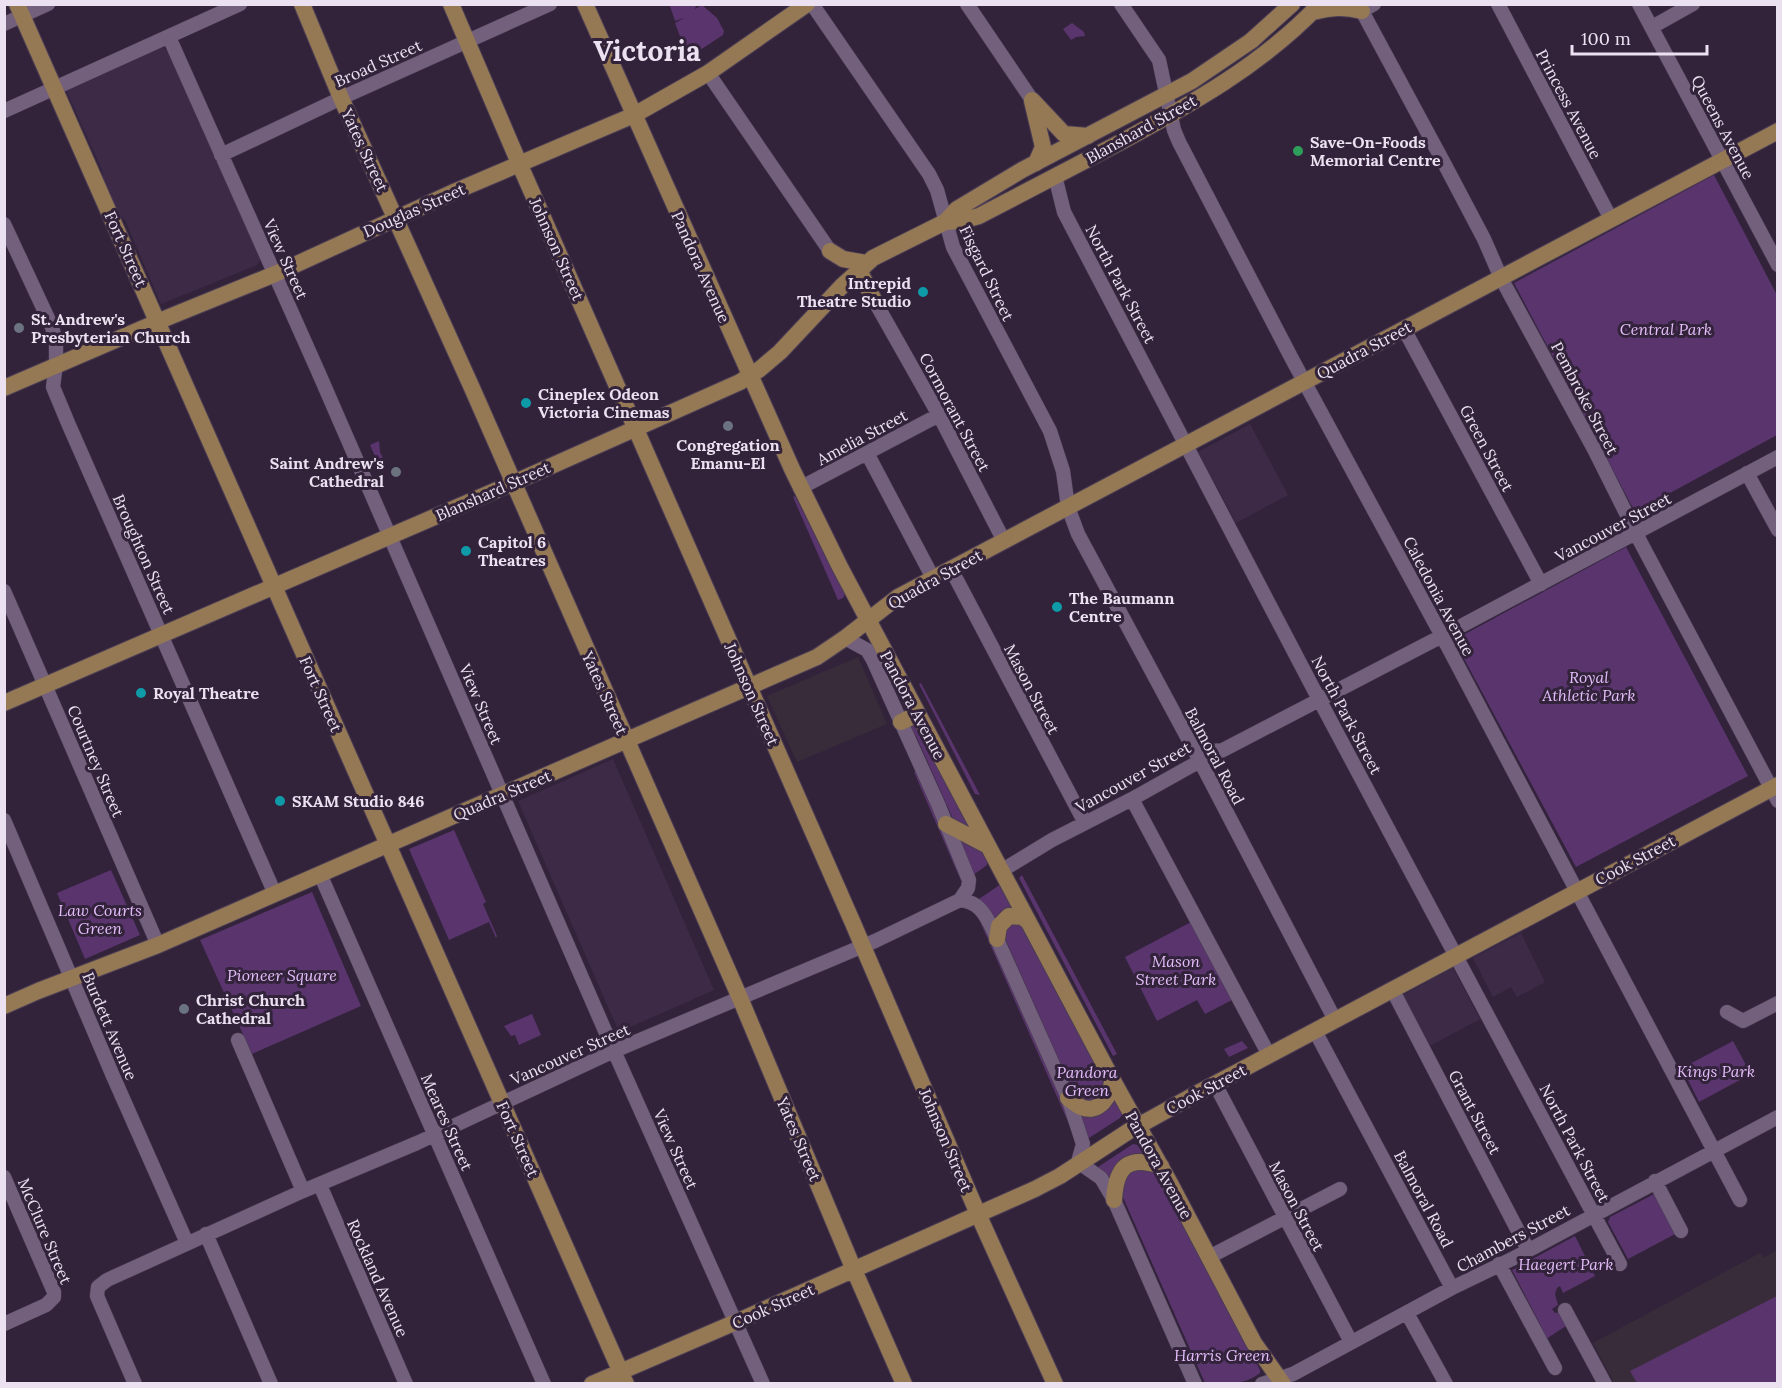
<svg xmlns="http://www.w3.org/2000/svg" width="1782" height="1388" viewBox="0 0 1782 1388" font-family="Lora,serif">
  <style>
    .built { fill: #3d2a47 }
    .education { fill: #392c3a }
    .green { fill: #59346d }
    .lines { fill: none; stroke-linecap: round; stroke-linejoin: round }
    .minor-casing { stroke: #4c3e54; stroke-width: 15 }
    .major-casing { stroke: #4c3e54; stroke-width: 18 }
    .minor { stroke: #72607c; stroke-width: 14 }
    .major { stroke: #957955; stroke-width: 16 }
    .leisure-dot { fill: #2e9e5b; stroke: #32233b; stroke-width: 2 }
    .culture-dot { fill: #0f9aa8; stroke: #32233b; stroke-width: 2 }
    .worship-dot { fill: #6b7280; stroke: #32233b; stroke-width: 2 }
    .labels { text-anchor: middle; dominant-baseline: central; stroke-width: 6; stroke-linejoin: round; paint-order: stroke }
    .street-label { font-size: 16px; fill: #ebe1f1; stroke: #32233b }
    .poi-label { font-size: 16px; font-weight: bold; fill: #ebe1f1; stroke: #32233b; text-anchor: start }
    .park-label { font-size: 16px; font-style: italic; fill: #e4befa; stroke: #32233b }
    .town-label { font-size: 28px; font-weight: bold; fill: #ebe1f1; stroke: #32233b }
  </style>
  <rect width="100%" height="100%" fill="#32233b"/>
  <!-- built -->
  <path class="built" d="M 162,46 L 169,54 L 262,258 L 257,265 L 161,304 L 125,220 L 118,214 L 103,181 L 102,170 L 66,90 L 67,88 Z
    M 1250,424 L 1288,495 L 1236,523 L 1198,452 Z
    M 613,759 L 714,990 L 619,1032 L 518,801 Z
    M 1521,933 L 1545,982 L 1517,997 L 1511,987 L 1493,997 L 1473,958 Z
    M 1453,968 L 1480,1019 L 1430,1046 L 1403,995 Z"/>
  <!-- education -->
  <path class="education" d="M 858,657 L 887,724 L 797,762 L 767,696 Z
    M 1777,1250 L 1777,1383 L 1614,1383 L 1593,1343 L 1760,1253 L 1764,1258 Z"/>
  <!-- green -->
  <path class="green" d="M 673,5 L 696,5 L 695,9 L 702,5 L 717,18 L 724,31 L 723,35 L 688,58 L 675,23 L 684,18 L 675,21 L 670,6 Z
    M 1072,23 L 1084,32 L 1085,36 L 1076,37 L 1071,40 L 1063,29 Z
    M 1714,175 L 1777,295 L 1777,435 L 1635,512 L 1514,283 Z
    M 379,441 L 380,452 L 385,463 L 379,465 L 370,445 Z
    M 795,496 L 845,594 L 843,598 L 838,600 L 793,497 Z
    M 1626,547 L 1748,776 L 1576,867 L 1454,640 Z
    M 921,683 L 980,795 L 975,794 L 919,684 Z
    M 914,721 L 975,836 L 954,821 L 916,736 L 911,732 L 910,723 Z
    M 918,771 L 965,880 L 961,881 L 914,772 Z
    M 454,830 L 486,902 L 483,904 L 497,936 L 496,938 L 489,922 L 449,940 L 409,849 Z
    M 956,837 C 970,843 988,847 987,865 L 972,876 Z
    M 111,870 L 140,935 L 85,959 L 57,893 Z
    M 1022,875 L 1117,1054 L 1113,1056 L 1019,878 Z
    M 1001,884 L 1017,911 L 995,924 L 976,901 Z
    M 312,892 L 361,1006 L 252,1054 L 200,940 Z
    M 975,910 L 978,912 L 1060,1094 L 1076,1140 Z
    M 1191,922 L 1232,1000 L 1205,1014 L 1197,1000 L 1157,1021 L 1125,957 Z
    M 1021,923 L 1106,1080 L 1103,1097 L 1087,1103 L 1074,1094 L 1003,934 L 1005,925 Z
    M 532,1014 L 541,1035 L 519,1045 L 515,1035 L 511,1036 L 504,1026 Z
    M 1242,1041 L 1248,1048 L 1229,1057 L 1224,1049 Z
    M 1733,1041 L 1751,1074 L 1699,1102 L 1682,1068 Z
    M 1114,1095 L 1124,1112 L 1120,1118 L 1089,1138 L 1086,1138 L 1078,1111 Z
    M 1133,1144 L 1142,1146 L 1147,1157 L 1111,1181 L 1098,1167 Z
    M 1128,1169 L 1153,1170 L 1156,1173 L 1260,1370 L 1260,1373 C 1244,1386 1225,1383 1205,1383 L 1122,1195 Z
    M 1656,1193 L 1677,1233 L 1628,1259 L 1608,1222 L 1610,1217 Z
    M 1575,1236 L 1595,1276 L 1563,1293 L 1560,1286 L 1557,1288 L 1555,1294 L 1558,1305 L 1552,1309 L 1555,1313 L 1560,1312 L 1569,1324 L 1546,1339 L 1541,1326 L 1512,1270 Z
    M 1777,1296 L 1777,1383 L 1637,1383 L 1630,1371 Z"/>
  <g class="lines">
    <!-- minor casing -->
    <g class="minor-casing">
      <path id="minor" d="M 812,4 L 929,174 L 937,190 L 953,247 L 1050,431 L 1063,471 L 1068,507 L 1078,534 L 1200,761 L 1335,1020
        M 967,4 L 1032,100
        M 1121,4 L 1159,60 L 1174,130 L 1179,142 L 1292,359 L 1449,649 L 1740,1200
        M 1374,4 L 1362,11 L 1445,165 L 1484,239 L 1501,278 L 1595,451 L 1641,543 L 1778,801
        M 1498,4 L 1611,219
        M 1639,4 L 1778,265
        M 4,24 L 48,4
        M 1652,27 L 1693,4
        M 169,37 L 317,369 L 606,1033 L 763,1384
        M 708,73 L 830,251
        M 4,111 L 240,4
        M 221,155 L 350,94 L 550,4
        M 1055,176 L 1064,212 L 1312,686 L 1620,1264
        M 4,224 L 52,327 L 56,342 L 56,364 L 53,387 L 68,423 L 275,894
        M 874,300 L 939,415 L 1004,541
        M 1404,329 L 1541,584
        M 867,453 L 933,578
        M 1747,473 L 1778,530
        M 800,488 L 939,415
        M 951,569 L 1085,823
        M 4,591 L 158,945
        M 1463,625 L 1778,457
        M 1132,799 L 1269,1055
        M 4,820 L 113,1076 L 187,1243
        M 1001,871 L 1052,840 L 1132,799 L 1200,761 C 1205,754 1211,749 1221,751 L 1442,636
        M 320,874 L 544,1384
        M 960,900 C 978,902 984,912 992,928 L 1068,1098 L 1083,1144 L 1078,1162 L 1101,1178 L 1114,1200 L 1195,1384
        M 1392,989 L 1528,1250
        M 1727,1012 L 1743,1021 L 1778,1003
        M 1315,1031 L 1452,1288
        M 238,1040 L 303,1191
        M 1215,1084 L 1351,1342
        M 4,1177 L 54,1292 L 54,1297 L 46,1305 L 4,1324
        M 1655,1181 L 1681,1231
        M 320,1185 L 406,1384
        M 206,1234 L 271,1384
        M 1209,1257 L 1340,1189
        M 1499,1264 L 1555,1368
        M 1565,1310 L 1605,1384
        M 1407,1313 L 1446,1384
        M 135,1384 L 97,1296 L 98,1287 L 107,1280 L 303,1191 L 417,1143 L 614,1051 L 875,941 L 960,900 L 968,888 L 969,880 L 938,804 L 873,660 L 867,650 L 845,638
        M 1262,1384 L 1293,1374 L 1452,1288 L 1514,1258 L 1778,1117"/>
    </g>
    <!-- major casing -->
    <g class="major-casing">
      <path id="major" d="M 17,4 L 626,1384
        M 302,4 L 341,98 L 472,388 L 740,998 L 854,1270 L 904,1384
        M 451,4 L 519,163 L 852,921 L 978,1214 L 1055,1384
        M 585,4 L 792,469 L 840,567 L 1112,1079 L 1171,1185 L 1254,1343 L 1283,1384
        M 1313,12 C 1331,8 1343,6 1362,11
        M 1032,100 L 1064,134 L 1088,136
        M 1032,101 L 1043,147 L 1036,163
        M 945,222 L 961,221 L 979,216 C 1025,192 1071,168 1117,144 C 1190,105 1262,65 1320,4
        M 830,251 L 843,259 L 866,263
        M 859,270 L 874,300
        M 4,388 L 169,317 L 275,274 L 456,191 L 634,115 L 708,73 L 807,4
        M 4,703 L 513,483 L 740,382 L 760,369 L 780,352 L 842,286 L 873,258 L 945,222 L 957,209 L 1022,170 L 1192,81 L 1251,41 L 1292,4
        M 901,722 L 918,714
        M 946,824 L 988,846
        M 997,939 L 999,926 L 1009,916 L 1022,917 L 1028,921
        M 4,1006 L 38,991 L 158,945 L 817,657 L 845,638 L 898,597 L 1778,131
        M 1068,1098 C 1072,1101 1076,1105 1081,1107 C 1099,1115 1112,1095 1112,1079
        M 1114,1200 C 1116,1166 1128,1155 1161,1166
        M 592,1384 L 736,1322 L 1035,1189 L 1060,1176 L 1129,1131 L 1196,1094 L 1778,785"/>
    </g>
    <!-- minor -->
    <use href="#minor" class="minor"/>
    <!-- major -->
    <use href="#major" class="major"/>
  </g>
  <!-- markers -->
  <circle class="leisure-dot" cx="1298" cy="151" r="6"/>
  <g class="culture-dot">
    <circle cx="923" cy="292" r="6"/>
    <circle cx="526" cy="403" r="6"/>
    <circle cx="466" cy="551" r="6"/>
    <circle cx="1057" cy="607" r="6"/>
    <circle cx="141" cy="693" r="6"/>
    <circle cx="280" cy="801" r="6"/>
  </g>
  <g class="worship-dot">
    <circle cx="19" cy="328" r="6"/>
    <circle cx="728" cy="426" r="6"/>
    <circle cx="396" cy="472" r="6"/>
    <circle cx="184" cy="1009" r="6"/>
  </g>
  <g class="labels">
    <!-- street labels -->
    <g class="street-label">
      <text transform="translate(378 63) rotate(-24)">Broad Street</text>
      <text transform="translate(1569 104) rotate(62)">Princess Avenue</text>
      <text transform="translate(1723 127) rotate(62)">Queens Avenue</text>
      <text transform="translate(1141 129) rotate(-29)">Blanshard Street</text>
      <text transform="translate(365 150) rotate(65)">Yates Street</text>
      <text transform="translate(414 210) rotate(-24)">Douglas Street</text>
      <text transform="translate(126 249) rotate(66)">Fort Street</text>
      <text transform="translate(557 249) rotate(66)">Johnson Street</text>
      <text transform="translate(286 259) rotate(66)">View Street</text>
      <text transform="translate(701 267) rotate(66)">Pandora Avenue</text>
      <text transform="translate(987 273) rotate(64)">Fisgard Street</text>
      <text transform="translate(1121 284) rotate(62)">North Park Street</text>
      <text transform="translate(1364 350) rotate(-28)">Quadra Street</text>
      <text transform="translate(1585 398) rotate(62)">Pembroke Street</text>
      <text transform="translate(955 412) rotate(62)">Cormorant Street</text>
      <text transform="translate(862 437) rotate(-28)">Amelia Street</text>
      <text transform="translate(1487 448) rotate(62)">Green Street</text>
      <text transform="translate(493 491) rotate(-24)">Blanshard Street</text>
      <text transform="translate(1613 527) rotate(-28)">Vancouver Street</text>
      <text transform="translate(144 554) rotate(66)">Broughton Street</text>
      <text transform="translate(935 579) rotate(-29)">Quadra Street</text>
      <text transform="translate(1439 596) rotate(62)">Caledonia Avenue</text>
      <text transform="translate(1032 689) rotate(62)">Mason Street</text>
      <text transform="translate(605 693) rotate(66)">Yates Street</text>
      <text transform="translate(321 694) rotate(66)">Fort Street</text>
      <text transform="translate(752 694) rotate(66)">Johnson Street</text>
      <text transform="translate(481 704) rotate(67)">View Street</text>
      <text transform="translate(913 705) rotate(62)">Pandora Avenue</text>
      <text transform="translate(1347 715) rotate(62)">North Park Street</text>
      <text transform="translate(1215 756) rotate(62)">Balmoral Road</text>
      <text transform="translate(96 761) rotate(67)">Courtney Street</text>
      <text transform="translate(1133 777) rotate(-29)">Vancouver Street</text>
      <text transform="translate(502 795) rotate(-23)">Quadra Street</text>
      <text transform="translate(1635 860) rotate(-28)">Cook Street</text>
      <text transform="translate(110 1026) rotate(67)">Burdett Avenue</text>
      <text transform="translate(570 1054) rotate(-24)">Vancouver Street</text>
      <text transform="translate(1206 1089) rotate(-28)">Cook Street</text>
      <text transform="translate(1475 1112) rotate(62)">Grant Street</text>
      <text transform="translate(447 1122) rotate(66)">Meares Street</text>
      <text transform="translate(518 1139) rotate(66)">Fort Street</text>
      <text transform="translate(799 1139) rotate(67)">Yates Street</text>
      <text transform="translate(946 1140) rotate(67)">Johnson Street</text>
      <text transform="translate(1575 1143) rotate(62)">North Park Street</text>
      <text transform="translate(676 1149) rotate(66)">View Street</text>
      <text transform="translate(1159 1165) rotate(61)">Pandora Avenue</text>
      <text transform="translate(1424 1199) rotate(62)">Balmoral Road</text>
      <text transform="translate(1297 1206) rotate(62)">Mason Street</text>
      <text transform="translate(45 1231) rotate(67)">McClure Street</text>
      <text transform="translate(1513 1238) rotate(-28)">Chambers Street</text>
      <text transform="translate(378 1278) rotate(66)">Rockland Avenue</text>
      <text transform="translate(773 1306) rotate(-24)">Cook Street</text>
    </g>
    <!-- poi labels -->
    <g class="poi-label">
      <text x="1310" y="142">Save-On-Foods<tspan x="1310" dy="18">Memorial Centre</tspan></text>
      <text x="911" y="283" text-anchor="end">Intrepid<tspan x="911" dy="18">Theatre Studio</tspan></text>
      <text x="31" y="319">St. Andrew's<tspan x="31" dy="18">Presbyterian Church</tspan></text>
      <text x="538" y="394">Cineplex Odeon<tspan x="538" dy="18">Victoria Cinemas</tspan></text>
      <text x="728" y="445" text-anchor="middle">Congregation<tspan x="728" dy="18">Emanu-El</tspan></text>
      <text x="384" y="463" text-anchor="end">Saint Andrew's<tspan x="384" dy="18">Cathedral</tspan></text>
      <text x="478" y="542">Capitol 6<tspan x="478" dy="18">Theatres</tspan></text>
      <text x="1069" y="598">The Baumann<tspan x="1069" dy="18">Centre</tspan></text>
      <text x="153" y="693">Royal Theatre</text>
      <text x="292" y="801">SKAM Studio 846</text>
      <text x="196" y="1000">Christ Church<tspan x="196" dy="18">Cathedral</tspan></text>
    </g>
    <!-- park labels -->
    <g class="park-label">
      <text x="1666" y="329">Central Park</text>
      <text x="1589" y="677">Royal<tspan x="1589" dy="18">Athletic Park</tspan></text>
      <text x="100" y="910">Law Courts<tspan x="100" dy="18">Green</tspan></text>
      <text x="1176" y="961">Mason<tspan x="1176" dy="18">Street Park</tspan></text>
      <text x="282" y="975">Pioneer Square</text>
      <text x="1716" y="1071">Kings Park</text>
      <text x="1087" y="1072">Pandora<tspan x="1087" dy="18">Green</tspan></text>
      <text x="1566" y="1264">Haegert Park</text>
      <text x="1222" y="1355">Harris Green</text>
    </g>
    <!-- town labels -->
    <g class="town-label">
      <text x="647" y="51">Victoria</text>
    </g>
  </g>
  <!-- border -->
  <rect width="1782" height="1388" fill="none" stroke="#ebe1f1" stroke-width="12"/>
  <!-- scale -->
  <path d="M1572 45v9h135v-9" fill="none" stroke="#ebe1f1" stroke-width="3"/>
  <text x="1581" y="45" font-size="18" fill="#ebe1f1" stroke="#32233b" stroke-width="4.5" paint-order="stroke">100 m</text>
</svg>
